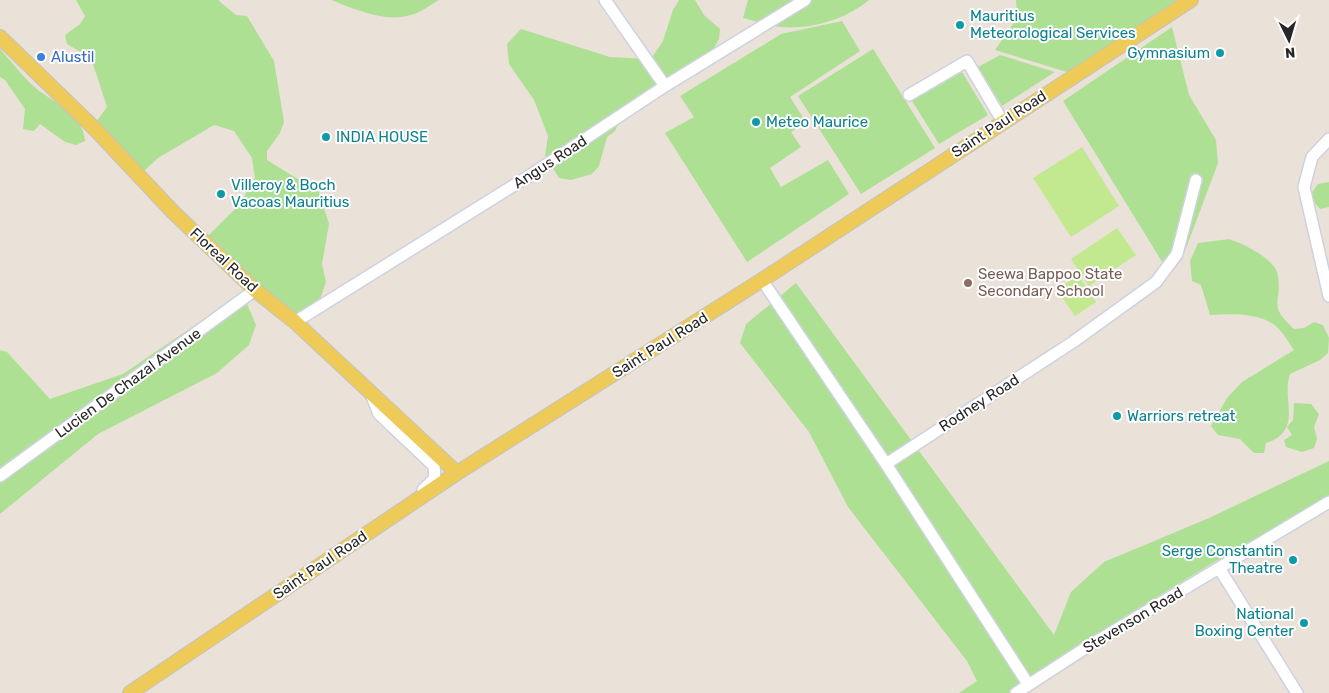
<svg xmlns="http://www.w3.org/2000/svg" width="1329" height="693" viewBox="0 0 1329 693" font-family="Rubik,sans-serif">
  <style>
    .green { fill: #aee094 }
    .pitch { fill: #c2e890 }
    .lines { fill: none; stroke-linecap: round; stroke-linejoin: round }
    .minor-casing { stroke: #ced1e0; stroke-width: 14 }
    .major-casing { stroke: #c3c3c3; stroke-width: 16 }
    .minor { stroke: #fff; stroke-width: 11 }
    .major { stroke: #eecb59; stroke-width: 14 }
    .culture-dot { fill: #0f9aa8; stroke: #fff; stroke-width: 2 }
    .shop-dot { fill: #3f7fe0; stroke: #fff; stroke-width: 2 }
    .education-dot { fill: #8d6e63; stroke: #fff; stroke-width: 2 }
    .labels { text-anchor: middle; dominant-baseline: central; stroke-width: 4; stroke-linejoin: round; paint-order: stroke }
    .culture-label { font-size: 15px; fill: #0d838f; stroke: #fff; text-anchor: start }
    .shop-label { font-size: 15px; fill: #366cbe; stroke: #fff; text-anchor: start }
    .street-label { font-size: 15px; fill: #272727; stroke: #fff }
    .education-label { font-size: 15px; fill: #785e54; stroke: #fff; text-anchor: start }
  </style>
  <rect width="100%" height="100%" fill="#eae2d8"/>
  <!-- green -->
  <path class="green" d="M 76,0 L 218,0 L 236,15 L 247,16 L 274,61 L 284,122 L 280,133 L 267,151 L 267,160 L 319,192 L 329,224 L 322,264 L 326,282 L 317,308 L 298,317 L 255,290 L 206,238 L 239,205 L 255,178 L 252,158 L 234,131 L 214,125 L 158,158 L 142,173 L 96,122 L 107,107 L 91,58 L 67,44 L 65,35 L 80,24 L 85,16 Z
    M 331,0 L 439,0 C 430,5 420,13 411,15 C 386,23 354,9 331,0 Z
    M 679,0 L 695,0 L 704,15 L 720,29 L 719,39 L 714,48 L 690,69 L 624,111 L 615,131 L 607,137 L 599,166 L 592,174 L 571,180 L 559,178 L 545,156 L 548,136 L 534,100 L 509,64 L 507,44 L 521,29 L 610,57 L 651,59 L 663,41 L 673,10 Z
    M 748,0 L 869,0 C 847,19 810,30 781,27 C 769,26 755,21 743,18 Z
    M 1016,0 L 1177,0 L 1070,73 L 995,50 L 1017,18 Z
    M 842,21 L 860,51 L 790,97 L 806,122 L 791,132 L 801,147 L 770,168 L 781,187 L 828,160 L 849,194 L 747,262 L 665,133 L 694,117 L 680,96 L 781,34 Z
    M 1172,27 L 1189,95 L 1216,140 L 1218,163 L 1182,259 L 1169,273 L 1063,101 Z
    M 0,49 C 10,60 20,73 31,84 C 49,101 83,112 85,141 L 76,145 L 65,142 L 40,124 L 34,131 L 23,129 L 25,109 L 5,80 L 0,77 Z
    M 873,49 L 935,148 L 861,194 L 798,96 Z
    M 1000,55 L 1055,72 L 1002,106 L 978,67 Z
    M 962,72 L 988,115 L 939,144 L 912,101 Z
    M 1329,182 L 1329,207 L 1320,209 L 1309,196 L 1318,184 Z
    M 1229,239 C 1244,244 1276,259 1278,276 C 1282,304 1267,304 1294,329 L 1304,328 L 1314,322 L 1323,325 L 1329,338 L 1328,353 L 1320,360 L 1290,374 C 1281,399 1304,431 1266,443 L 1264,453 L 1254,453 L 1240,439 L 1218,435 L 1211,426 L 1227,398 L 1242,382 L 1294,350 C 1289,343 1284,334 1278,328 C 1262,312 1230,314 1210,315 L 1201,285 L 1192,281 L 1190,261 L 1198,243 Z
    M 796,283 L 1054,635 L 1071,592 L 1104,562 L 1209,518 L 1329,461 L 1329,501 L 1216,561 L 1065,653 L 1013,693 L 959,693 L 977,681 L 967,661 L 848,507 L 809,432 L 740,343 L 746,324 Z
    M 245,299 L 256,325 L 249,345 L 217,373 L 98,434 L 0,514 L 0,350 L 7,352 L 50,399 L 123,374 L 226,304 Z
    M 1294,403 L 1311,404 L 1319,414 L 1314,427 L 1317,439 L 1314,448 L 1302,452 L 1286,447 L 1284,440 L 1292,435 L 1287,427 L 1293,420 Z"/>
  <!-- pitch -->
  <path class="pitch" d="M 1082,147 L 1119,206 L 1071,237 L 1033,178 Z
    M 1117,228 L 1136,255 L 1089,286 L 1071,259 Z
    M 1078,275 L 1096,302 L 1075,316 L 1057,290 Z"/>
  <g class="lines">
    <!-- minor casing -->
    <g class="minor-casing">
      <path id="minor" d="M 605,0 L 665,86
        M 909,95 L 967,61 L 1003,122
        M 1329,139 L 1312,157 L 1304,187 L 1329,296
        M 762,280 L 886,464 L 1028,684
        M 295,322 L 529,176 L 665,86 L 805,0
        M 371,394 L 379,414 L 434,466 L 435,478 L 423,490
        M 886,464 L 1073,342 L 1156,282 L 1177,254 L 1196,180
        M 0,476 L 255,290
        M 1219,568 L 1297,693
        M 1016,693 L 1084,649 L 1329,502"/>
    </g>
    <!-- major casing -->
    <g class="major-casing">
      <path id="major" d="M 0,37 L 95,129 L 173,212 L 255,290 L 295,322 L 457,473
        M 130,693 L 457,473 L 762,280 L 1191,0"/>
    </g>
    <!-- minor -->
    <use href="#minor" class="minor"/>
    <!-- major -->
    <use href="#major" class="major"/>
  </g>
  <!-- markers -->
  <g class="culture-dot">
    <circle cx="960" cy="25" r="5"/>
    <circle cx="1220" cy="53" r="5"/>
    <circle cx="756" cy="122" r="5"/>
    <circle cx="326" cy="137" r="5"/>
    <circle cx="221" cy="194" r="5"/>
    <circle cx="1117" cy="416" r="5"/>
    <circle cx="1293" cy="560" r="5"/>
    <circle cx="1304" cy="623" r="5"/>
  </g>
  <circle class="shop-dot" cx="41" cy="57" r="5"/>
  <circle class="education-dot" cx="968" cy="283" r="5"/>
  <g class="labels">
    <!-- culture labels -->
    <g class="culture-label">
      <text x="970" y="16">Mauritius<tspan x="970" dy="17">Meteorological Services</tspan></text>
      <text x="1210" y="53" text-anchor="end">Gymnasium</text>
      <text x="766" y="122">Meteo Maurice</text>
      <text x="336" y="137">INDIA HOUSE</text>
      <text x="231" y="185">Villeroy &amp; Boch<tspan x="231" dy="17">Vacoas Mauritius</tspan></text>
      <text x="1127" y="416">Warriors retreat</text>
      <text x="1283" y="551" text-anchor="end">Serge Constantin<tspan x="1283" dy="17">Theatre</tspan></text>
      <text x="1294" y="614" text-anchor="end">National<tspan x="1294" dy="17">Boxing Center</tspan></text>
    </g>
    <!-- shop labels -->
    <g class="shop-label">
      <text x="51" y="57">Alustil</text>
    </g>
    <!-- street labels -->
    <g class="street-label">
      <text transform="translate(999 124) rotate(-33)">Saint Paul Road</text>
      <text transform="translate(550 162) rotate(-33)">Angus Road</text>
      <text transform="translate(224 260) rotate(43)">Floreal Road</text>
      <text transform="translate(660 345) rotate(-32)">Saint Paul Road</text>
      <text transform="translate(128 383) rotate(-36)">Lucien De Chazal Avenue</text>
      <text transform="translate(979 403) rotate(-33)">Rodney Road</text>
      <text transform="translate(320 565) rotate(-34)">Saint Paul Road</text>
      <text transform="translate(1133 620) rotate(-31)">Stevenson Road</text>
    </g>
    <!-- education labels -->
    <g class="education-label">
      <text x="978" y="274">Seewa Bappoo State<tspan x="978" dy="17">Secondary School</tspan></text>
    </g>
  </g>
  <!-- north arrow -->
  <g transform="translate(1289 40) rotate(175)" stroke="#ffffff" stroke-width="4" paint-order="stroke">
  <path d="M0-4L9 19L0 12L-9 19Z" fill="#272727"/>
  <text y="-8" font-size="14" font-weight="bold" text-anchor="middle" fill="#272727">N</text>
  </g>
</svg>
